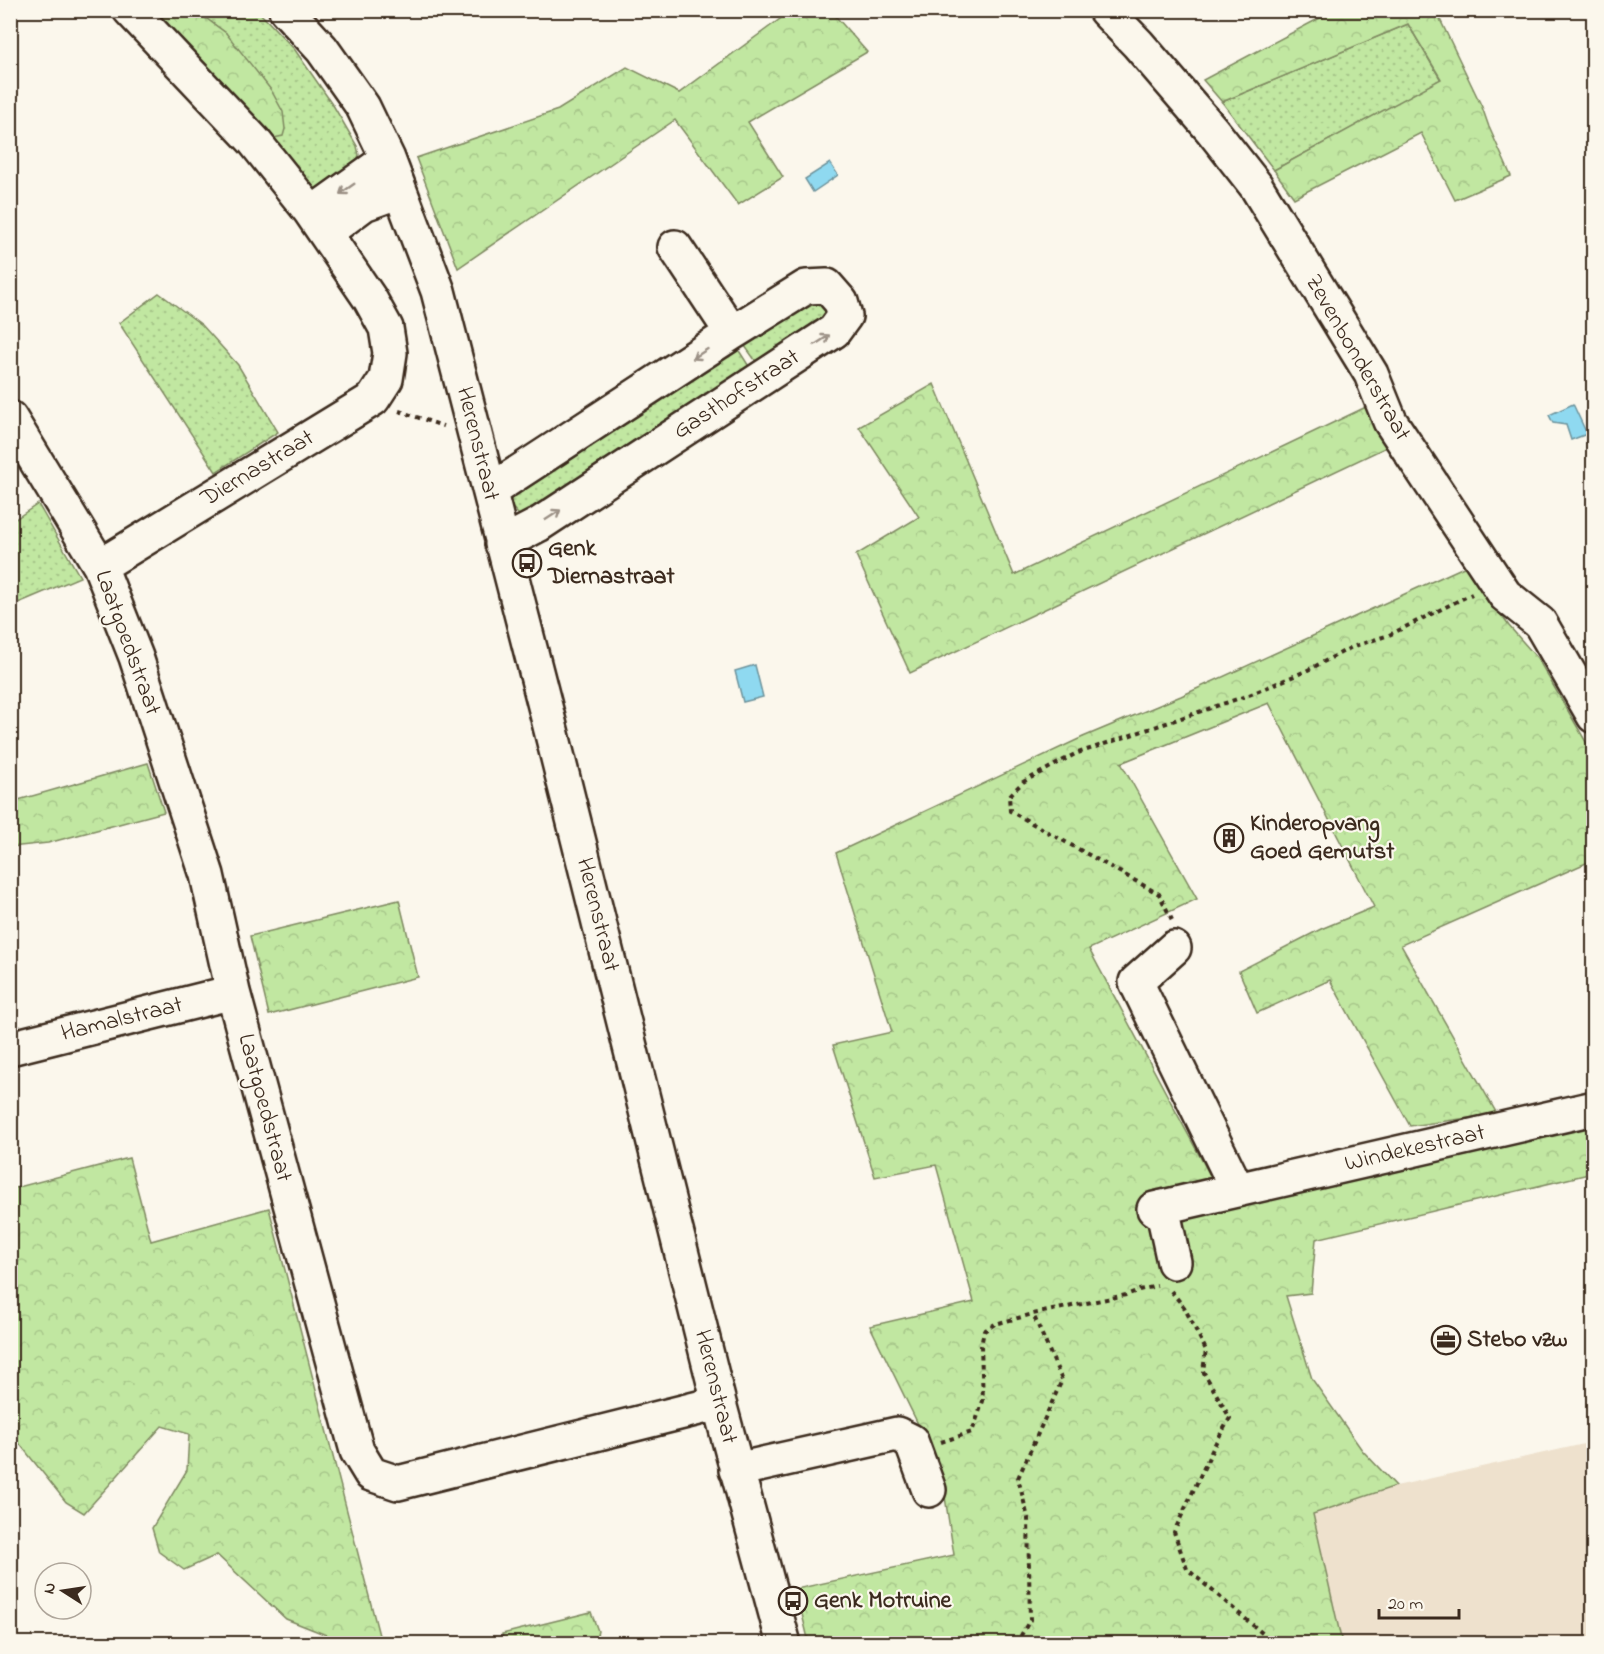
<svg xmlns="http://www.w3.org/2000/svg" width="1604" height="1654" viewBox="0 0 1604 1654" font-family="'Indie Flower',sans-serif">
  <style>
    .built { fill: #eee1cd }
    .grass { fill: url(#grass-dots); stroke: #7e8860; stroke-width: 1.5 }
    .forest { fill: url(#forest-crowns); stroke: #7e8860; stroke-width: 1.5 }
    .water { fill: #8fd9f0; stroke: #6d939c; stroke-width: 1.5 }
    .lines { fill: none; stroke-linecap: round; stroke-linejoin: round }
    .minor-casing { stroke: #3b2a1e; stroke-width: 38 }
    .path { stroke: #3b2a1e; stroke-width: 4; stroke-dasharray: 4.5 4.5; stroke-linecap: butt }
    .minor { stroke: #fbf7ec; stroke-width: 33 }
    .oneway { stroke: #9b9085 }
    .labels { text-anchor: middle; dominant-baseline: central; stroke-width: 4.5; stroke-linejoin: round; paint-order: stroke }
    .street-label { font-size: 24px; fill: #3b2a1e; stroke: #fbf7ec }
    .poi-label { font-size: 24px; font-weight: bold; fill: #3b2a1e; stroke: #fbf7ec; text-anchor: start }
  </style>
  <defs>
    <pattern id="grass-dots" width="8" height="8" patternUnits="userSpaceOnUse" patternTransform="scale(1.5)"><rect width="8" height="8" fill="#c1e7a1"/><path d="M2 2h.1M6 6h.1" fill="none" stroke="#a7c68a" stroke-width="1.8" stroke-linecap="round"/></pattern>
    <pattern id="forest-crowns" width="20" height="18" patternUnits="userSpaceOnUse" patternTransform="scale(1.5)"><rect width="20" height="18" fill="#c1e7a1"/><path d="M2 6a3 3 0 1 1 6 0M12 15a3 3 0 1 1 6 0" fill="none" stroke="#a7c68a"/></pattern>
  </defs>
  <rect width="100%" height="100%" fill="#fbf7ec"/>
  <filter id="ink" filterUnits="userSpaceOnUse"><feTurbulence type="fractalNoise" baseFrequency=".0167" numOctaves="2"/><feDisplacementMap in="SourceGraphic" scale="12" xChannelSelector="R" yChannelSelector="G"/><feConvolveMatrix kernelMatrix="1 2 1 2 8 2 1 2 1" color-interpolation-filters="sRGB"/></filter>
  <g filter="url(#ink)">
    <!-- built -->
    <path class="built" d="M 1593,1442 L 1593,1643 L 1342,1643 L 1313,1514 L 1396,1486 Z"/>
    <!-- grass -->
    <path class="grass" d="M 196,11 L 258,11 L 295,50 L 333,105 L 357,146 L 359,155 L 355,166 L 317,191 L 304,187 L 269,139 L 226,33 Z
      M 1408,24 L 1441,80 L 1274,170 L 1222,102 Z
      M 159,293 L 202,325 L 238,365 L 278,432 L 216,472 L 119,323 Z
      M 814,293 L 833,313 L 760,367 L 742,342 Z
      M 736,346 L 752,371 L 527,520 L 518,514 L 510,505 L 512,491 L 562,454 L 567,461 L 654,404 Z
      M 38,504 L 80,577 L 11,606 L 11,522 Z"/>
    <!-- forest -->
    <path class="forest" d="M 148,11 L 196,11 L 226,33 L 271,90 L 283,112 L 285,129 L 283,136 L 269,139 Z
      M 791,11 L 831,11 L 867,52 L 748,122 L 783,177 L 738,205 L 675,120 L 458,268 L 416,158 L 558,110 L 627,67 L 679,93 Z
      M 1333,11 L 1436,11 L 1482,107 L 1489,127 L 1511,176 L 1455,200 L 1421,133 L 1294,198 L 1274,170 L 1441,79 L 1408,24 L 1222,102 L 1203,80 Z
      M 934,384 L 1014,575 L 1366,407 L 1393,444 L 910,673 L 856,555 L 919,517 L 859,427 Z
      M 1466,566 L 1509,626 L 1538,659 L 1593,754 L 1593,860 L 1401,945 L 1497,1114 L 1410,1126 L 1330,980 L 1257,1013 L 1239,971 L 1321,929 L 1374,907 L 1269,703 L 1121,763 L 1197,899 L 1089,949 L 1213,1181 L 1174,1214 L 1593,1122 L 1593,1173 L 1316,1239 L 1311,1293 L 1286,1296 L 1312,1379 L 1362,1450 L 1396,1486 L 1313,1514 L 1342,1643 L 809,1643 L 796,1589 L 954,1555 L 941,1471 L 870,1326 L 974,1302 L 936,1165 L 875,1177 L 833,1045 L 892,1032 L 836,853 L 1083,737 L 1181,696 Z
      M 148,763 L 164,812 L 48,843 L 11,847 L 11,802 Z
      M 399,900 L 418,977 L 269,1015 L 250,936 Z
      M 129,1158 L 151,1241 L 269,1208 L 381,1643 L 321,1643 L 329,1636 L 286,1619 L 217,1555 L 184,1570 L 159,1552 L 152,1528 L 187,1470 L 189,1434 L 162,1426 L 84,1513 L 66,1502 L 11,1433 L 11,1189 Z
      M 591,1612 L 598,1631 L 595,1643 L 504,1643 L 502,1634 Z"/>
    <!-- water -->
    <path class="water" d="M 830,163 L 838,175 L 813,192 L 805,179 Z
      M 1573,404 L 1587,434 L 1571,440 L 1566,425 L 1553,423 L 1549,415 Z
      M 755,665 L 763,697 L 743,702 L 735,671 Z"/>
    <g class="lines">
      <!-- minor casing -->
      <g class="minor-casing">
        <path id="minor" d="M 286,10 L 322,49 L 363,107 L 388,159 L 438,291 L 547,714 L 719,1403 L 784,1644
          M 1105,10 L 1138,44 L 1212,130 L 1256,186 L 1371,374 L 1390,421 L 1505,595 L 1540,623 L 1594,716
          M 310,211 L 321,207 L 388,159
          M 325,233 L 364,204 L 400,191
          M 675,247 L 732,333
          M 10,418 L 100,566 L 136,657 L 207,875 L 233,992 L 357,1451 L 371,1474 L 398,1483 L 719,1403
          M 490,491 L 732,333 L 806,287 L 827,286 L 841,302 L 845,316 L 834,331 L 538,525 L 502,544
          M 100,566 L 373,399 L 386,379 L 390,353 L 386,328 L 370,299 L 310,211 L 254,141 L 130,10
          M 1174,948 L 1136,982 L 1237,1189
          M 10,1048 L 233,992
          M 1162,1207 L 1174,1262
          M 1154,1209 L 1594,1108
          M 736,1470 L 897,1434 L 911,1441 L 929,1490"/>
      </g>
      <!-- path -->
      <path class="path" d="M 399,411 L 443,426
        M 1172,920 L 1159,894 L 1010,811 L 1009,796 L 1023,782 L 1075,754 L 1249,695 L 1306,671 L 1352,647 L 1389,635 L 1472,594
        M 1171,1291 L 1184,1307 L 1206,1350 L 1203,1371 L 1230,1418 L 1216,1442 L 1174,1532 L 1187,1569 L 1275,1644
        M 941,1442 L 972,1432 L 983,1401 L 981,1346 L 984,1331 L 995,1324 L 1033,1314
        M 1019,1638 L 1031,1644
        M 1016,1644 L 1030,1620 L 1028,1518 L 1018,1478 L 1062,1380 L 1033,1314 L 1126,1295 L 1139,1290 L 1157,1286"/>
      <!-- minor -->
      <use href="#minor" class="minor"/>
    </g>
    <!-- one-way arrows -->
    <defs><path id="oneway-shaft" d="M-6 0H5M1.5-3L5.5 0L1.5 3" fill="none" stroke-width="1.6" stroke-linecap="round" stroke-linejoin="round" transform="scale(1.5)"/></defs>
    <g class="oneway">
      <use href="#oneway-shaft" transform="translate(347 189) rotate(145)"/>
      <use href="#oneway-shaft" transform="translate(822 340) rotate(-33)"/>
      <use href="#oneway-shaft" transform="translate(700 354) rotate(147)"/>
      <use href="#oneway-shaft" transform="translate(553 515) rotate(-33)"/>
    </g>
  </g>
  <!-- icons -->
  <defs>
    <g id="bus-ring" transform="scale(1.5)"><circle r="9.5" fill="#fbf7ec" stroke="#3b2a1e" stroke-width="1.5"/><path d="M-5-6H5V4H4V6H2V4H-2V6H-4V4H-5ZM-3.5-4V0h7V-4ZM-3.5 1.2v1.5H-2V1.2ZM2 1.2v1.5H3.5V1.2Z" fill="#3b2a1e"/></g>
    <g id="building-ring" transform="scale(1.5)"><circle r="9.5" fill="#fbf7ec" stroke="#3b2a1e" stroke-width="1.5"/><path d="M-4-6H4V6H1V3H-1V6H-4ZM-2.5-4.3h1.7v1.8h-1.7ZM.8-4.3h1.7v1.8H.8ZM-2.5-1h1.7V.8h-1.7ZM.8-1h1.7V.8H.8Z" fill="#3b2a1e"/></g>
    <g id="office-ring" transform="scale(1.5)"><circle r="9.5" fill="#fbf7ec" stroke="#3b2a1e" stroke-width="1.5"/><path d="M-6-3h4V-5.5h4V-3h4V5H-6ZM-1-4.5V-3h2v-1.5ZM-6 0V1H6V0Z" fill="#3b2a1e"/></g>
  </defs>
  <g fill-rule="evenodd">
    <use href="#bus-ring" x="527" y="563"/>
    <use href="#building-ring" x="1229" y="838"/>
    <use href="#office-ring" x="1446" y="1340"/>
    <use href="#bus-ring" x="793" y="1601"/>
  </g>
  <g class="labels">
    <!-- street labels -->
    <g class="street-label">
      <text transform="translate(1357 358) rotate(60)">Zevenbonderstraat</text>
      <text transform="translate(737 395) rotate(-33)">Gasthofstraat</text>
      <text transform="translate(477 444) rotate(76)">Herenstraat</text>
      <text transform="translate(258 469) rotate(-31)">Diernastraat</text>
      <text transform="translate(127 643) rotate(70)">Laatgoedstraat</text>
      <text transform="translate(597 915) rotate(76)">Herenstraat</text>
      <text transform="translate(122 1020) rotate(-14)">Hamalstraat</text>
      <text transform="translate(264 1108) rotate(75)">Laatgoedstraat</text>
      <text transform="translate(1415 1149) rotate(-13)">Windekestraat</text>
      <text transform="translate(715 1387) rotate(76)">Herenstraat</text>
    </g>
    <!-- poi labels -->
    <g class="poi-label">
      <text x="548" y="549">Genk<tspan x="548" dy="28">Diernastraat</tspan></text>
      <text x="1250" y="824">Kinderopvang<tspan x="1250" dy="28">Goed Gemutst</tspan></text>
      <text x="1467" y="1340">Stebo vzw</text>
      <text x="814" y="1601">Genk Motruine</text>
    </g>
  </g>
  <!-- margin -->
  <rect width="1604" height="1654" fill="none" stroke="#fbf7ec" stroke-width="36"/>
  <rect x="18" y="18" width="1568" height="1618" fill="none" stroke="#3b2a1e" stroke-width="2" filter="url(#ink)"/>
  <!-- north arrow -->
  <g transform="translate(63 1591) rotate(282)"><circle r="28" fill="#fbf7ec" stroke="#aea59a" stroke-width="1.5"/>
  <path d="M0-4.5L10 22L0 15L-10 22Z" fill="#3b2a1e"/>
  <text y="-9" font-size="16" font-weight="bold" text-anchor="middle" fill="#3b2a1e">N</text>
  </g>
  <!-- scale -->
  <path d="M1379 1609v9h80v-9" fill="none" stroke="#3b2a1e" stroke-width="3"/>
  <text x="1388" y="1609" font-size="18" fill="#3b2a1e" stroke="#fbf7ec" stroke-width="4.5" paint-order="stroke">20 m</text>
</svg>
